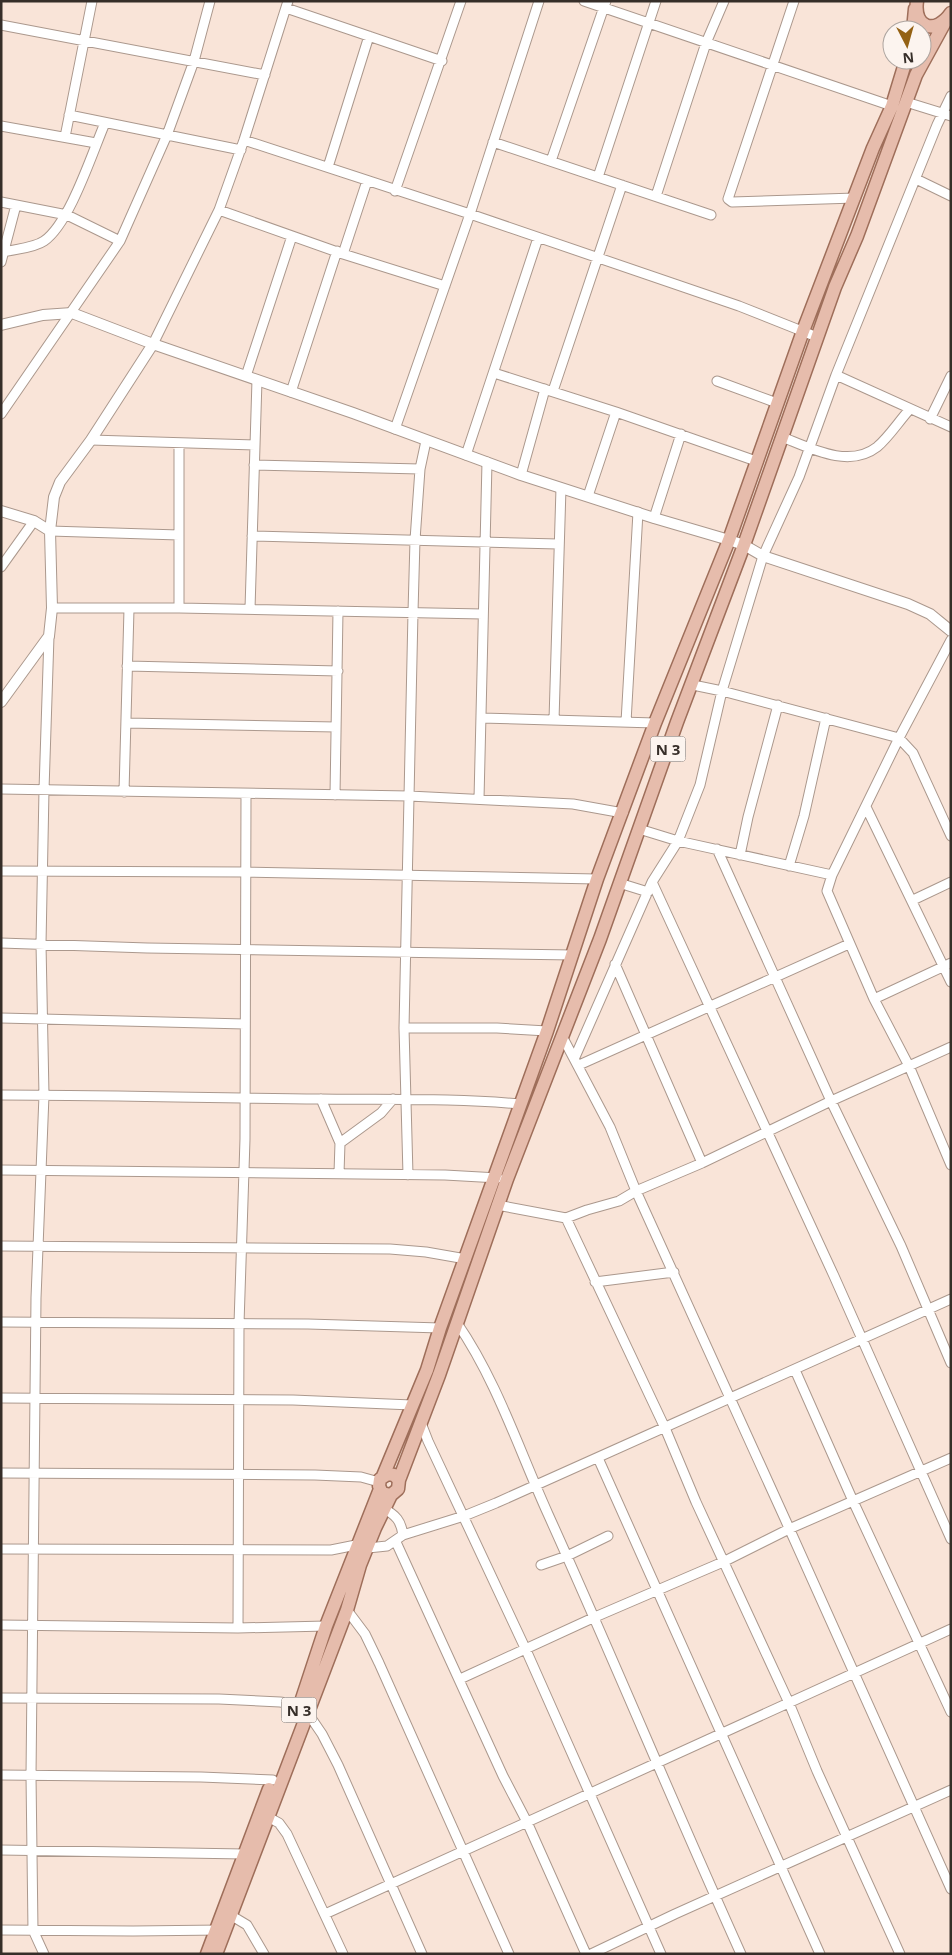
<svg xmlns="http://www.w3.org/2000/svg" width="952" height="1955" viewBox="0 0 952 1955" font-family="'Open Sans',sans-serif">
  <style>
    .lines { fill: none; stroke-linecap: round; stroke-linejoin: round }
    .minor-casing { stroke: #ab988d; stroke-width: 11 }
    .tertiary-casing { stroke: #ab988d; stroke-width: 12 }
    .primary-casing { stroke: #9e6e5a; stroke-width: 15 }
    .minor { stroke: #fff; stroke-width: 9 }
    .tertiary { stroke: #fff; stroke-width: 10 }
    .primary { stroke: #e6bcac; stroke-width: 12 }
    .labels { text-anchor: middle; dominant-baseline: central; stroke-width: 4.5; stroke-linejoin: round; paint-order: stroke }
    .shield { fill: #fcf4ef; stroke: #716964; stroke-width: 1 }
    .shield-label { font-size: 15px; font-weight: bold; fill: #362e29 }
  </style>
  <rect width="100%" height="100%" fill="#f9e4d8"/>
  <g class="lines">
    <!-- minor casing -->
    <g class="minor-casing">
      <path id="minor" d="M 584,1 L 892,106
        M 794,1 L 728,199 L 732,202 L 855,198
        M 286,8 L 442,61
        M 1,25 L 265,75
        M 906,102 L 951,116
        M 69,115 L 241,150
        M 1,126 L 96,143
        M 65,137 L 92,1
        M 244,140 L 470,214 L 739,306 L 817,337
        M 493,142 L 711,215
        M 551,161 L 606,1
        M 328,167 L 369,36
        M 598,177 L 656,1
        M 916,179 L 951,196
        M 395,191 L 461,1
        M 656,196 L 706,43 L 724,1
        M 1,202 L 67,215 L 120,241
        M 219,210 L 343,254 L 445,286
        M 4,252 C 16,249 34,248 44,241 C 70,223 92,153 105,123
        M 343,254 L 367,181
        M 1,262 L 16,205
        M 153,344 L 219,210 L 244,140 L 288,1
        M 494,373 L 616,412 L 756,461
        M 836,375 L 951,427
        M 246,376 L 292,236
        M 717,381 L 777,403
        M 553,391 L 622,185
        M 291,392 L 337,251
        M 1,414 L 120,241 L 167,135 L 194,61 L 210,1
        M 930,419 L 951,376
        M 395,429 L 470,214 L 539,1
        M 782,437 C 810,448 849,469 877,447 C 889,437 899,421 910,409
        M 91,440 L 255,445
        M 179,444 L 179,608
        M 466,455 L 538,238
        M 254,465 L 420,469
        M 521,475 L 545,389
        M 588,496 L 616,412
        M 654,518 L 681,434
        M 50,531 L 179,535
        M 252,536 L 558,544
        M 1,567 L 34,521
        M 52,608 L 179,608 L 483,614
        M 250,609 L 257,380
        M 951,640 L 899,738 L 832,875 L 827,891 L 874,999 L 909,1066 L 951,1165
        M 127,666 L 338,671
        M 693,685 L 722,691 L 899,738 L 913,753 L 951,836
        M 481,718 L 655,723
        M 554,720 L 561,488
        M 626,722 L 638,512
        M 126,723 L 336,727
        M 1,789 L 409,796 L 573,804 L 623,813
        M 124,792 L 129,609
        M 335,795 L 338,611
        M 479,799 L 487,462
        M 866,807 L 951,982
        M 639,829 L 678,841 L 832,875
        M 717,849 L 831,1101 L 901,1246 L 951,1363
        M 740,855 L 748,817 L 778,705
        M 789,866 L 804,816 L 826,718
        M 1,871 L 246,872 L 597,879
        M 652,882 L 834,1276 L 951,1539
        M 619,883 L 648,892
        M 913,900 L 951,882
        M 1,943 L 147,948 L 573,955
        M 615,964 L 702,1163
        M 874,999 L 951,963
        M 1,1018 L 245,1024
        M 404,1028 L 497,1028 L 547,1031
        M 562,1036 L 610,1127 L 636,1191 C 743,1423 846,1656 951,1889
        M 575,1057 L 652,882 L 678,841 L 700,785 L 722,691 L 763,556 L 799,477 L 836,375 L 937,125 L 951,96
        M 579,1065 L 849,944
        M 1,1095 C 107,1095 213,1098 320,1099 C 387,1100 453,1098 520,1104
        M 321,1099 L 340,1143 L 339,1173
        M 340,1143 L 381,1113 L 393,1099
        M 1,1170 L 445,1175 L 498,1178
        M 408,1175 L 404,1028 L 413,612 L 415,540 L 420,469 L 426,441
        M 497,1205 L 566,1218 L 587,1210 L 619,1201 L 636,1191 L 702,1163 L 831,1101 L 951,1047
        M 566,1218 L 665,1428 L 696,1502 L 789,1703 L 817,1771 L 900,1954
        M 1,1246 L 390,1249 L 426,1252 L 466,1259
        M 595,1282 L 674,1272
        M 1,1322 L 308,1324 L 440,1328
        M 457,1323 C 497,1381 519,1450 548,1514 C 614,1660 675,1808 741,1954
        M 795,1370 L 853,1501 L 951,1712
        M 1,1398 L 293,1400 L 412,1405
        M 421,1423 L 428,1441 L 526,1650 L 661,1954
        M 598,1458 L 820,1954
        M 1,1473 L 315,1475 L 361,1477 L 379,1482
        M 384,1509 C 396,1515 401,1521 403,1535
        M 396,1542 L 503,1776 L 527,1822 L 586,1954
        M 368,1548 L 387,1546 L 403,1535 L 464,1516 L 496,1503 L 951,1299
        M 1,1549 L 331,1550 L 356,1545
        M 541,1565 L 567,1556 L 608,1536
        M 347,1610 L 365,1634 L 379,1663 L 509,1954
        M 1,1625 L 238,1628 L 326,1626
        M 238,1628 L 239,1324 L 245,1139 L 246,794
        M 460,1679 L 595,1617 L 723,1562 L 789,1529 L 951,1458
        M 1,1698 L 219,1699 L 280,1702 L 300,1705
        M 307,1712 L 322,1734 L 338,1765 L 422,1954
        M 1,1775 L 201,1777 L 273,1780
        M 268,1817 L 279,1823 L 287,1834 L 343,1954
        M 1,1850 L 245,1854
        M 227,1913 L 247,1925 L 264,1954
        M 325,1914 L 951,1629
        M 1,1930 L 133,1931 L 222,1930
        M 44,1954 L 33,1930 L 31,1776 L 36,1298 L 44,1095 L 41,944 L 44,790 L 49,636
        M 591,1954 L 675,1914 L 951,1790"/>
    </g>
    <!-- tertiary casing -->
    <g class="tertiary-casing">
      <path id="tertiary" d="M 1,325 L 43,315 L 72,313 L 153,344 L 353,413 L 521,475 L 654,518 L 729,540 L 744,545 L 763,556 L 908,604 L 930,614 L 951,631
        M 1,511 L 34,521 L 50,531
        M 1,702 L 49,636 L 52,608 L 50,531 L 54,497 L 60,482 L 91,440 L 153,344"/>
    </g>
    <!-- primary casing -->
    <g class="primary-casing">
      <path id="primary" d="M 917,1 C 913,29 936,35 951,13
        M 913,30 L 915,9
        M 383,1476 L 427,1370 L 440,1328 L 547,1031 L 597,879 L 655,723 L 729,540 L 803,331 L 873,148 L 892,106 L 906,60
        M 399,1480 L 439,1375 L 507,1179 L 600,939 L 677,722 L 744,545 L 835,287 L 857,236 L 916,75 L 945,22
        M 297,1714 L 326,1626 L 380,1489
        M 207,1954 L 269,1789
        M 216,1954 L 347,1610 L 360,1565 L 375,1528 L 391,1495 L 398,1489 L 399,1480 L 394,1475 L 388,1474 L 380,1479 L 379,1486 L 382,1493 L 391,1495"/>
    </g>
    <!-- minor -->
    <use href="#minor" class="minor"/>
    <!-- tertiary -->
    <use href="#tertiary" class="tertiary"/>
    <!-- primary -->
    <use href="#primary" class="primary"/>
  </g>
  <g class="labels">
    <!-- shield labels -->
    <g class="shield">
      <rect x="650.5" y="736.5" width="35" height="25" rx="4"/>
      <rect x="281.5" y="1697.5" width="35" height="25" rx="4"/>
    </g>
    <g class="shield-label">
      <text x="668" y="749">N 3</text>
      <text x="299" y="1710">N 3</text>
    </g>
  </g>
  <!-- border -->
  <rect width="952" height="1955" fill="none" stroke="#362e29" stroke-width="5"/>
  <!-- north arrow -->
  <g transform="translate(907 45) rotate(174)"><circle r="24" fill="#fcf4ef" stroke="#ada5a0"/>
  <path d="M0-4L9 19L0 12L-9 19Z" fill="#946113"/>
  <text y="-8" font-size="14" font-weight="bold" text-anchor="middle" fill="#362e29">N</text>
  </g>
</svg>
